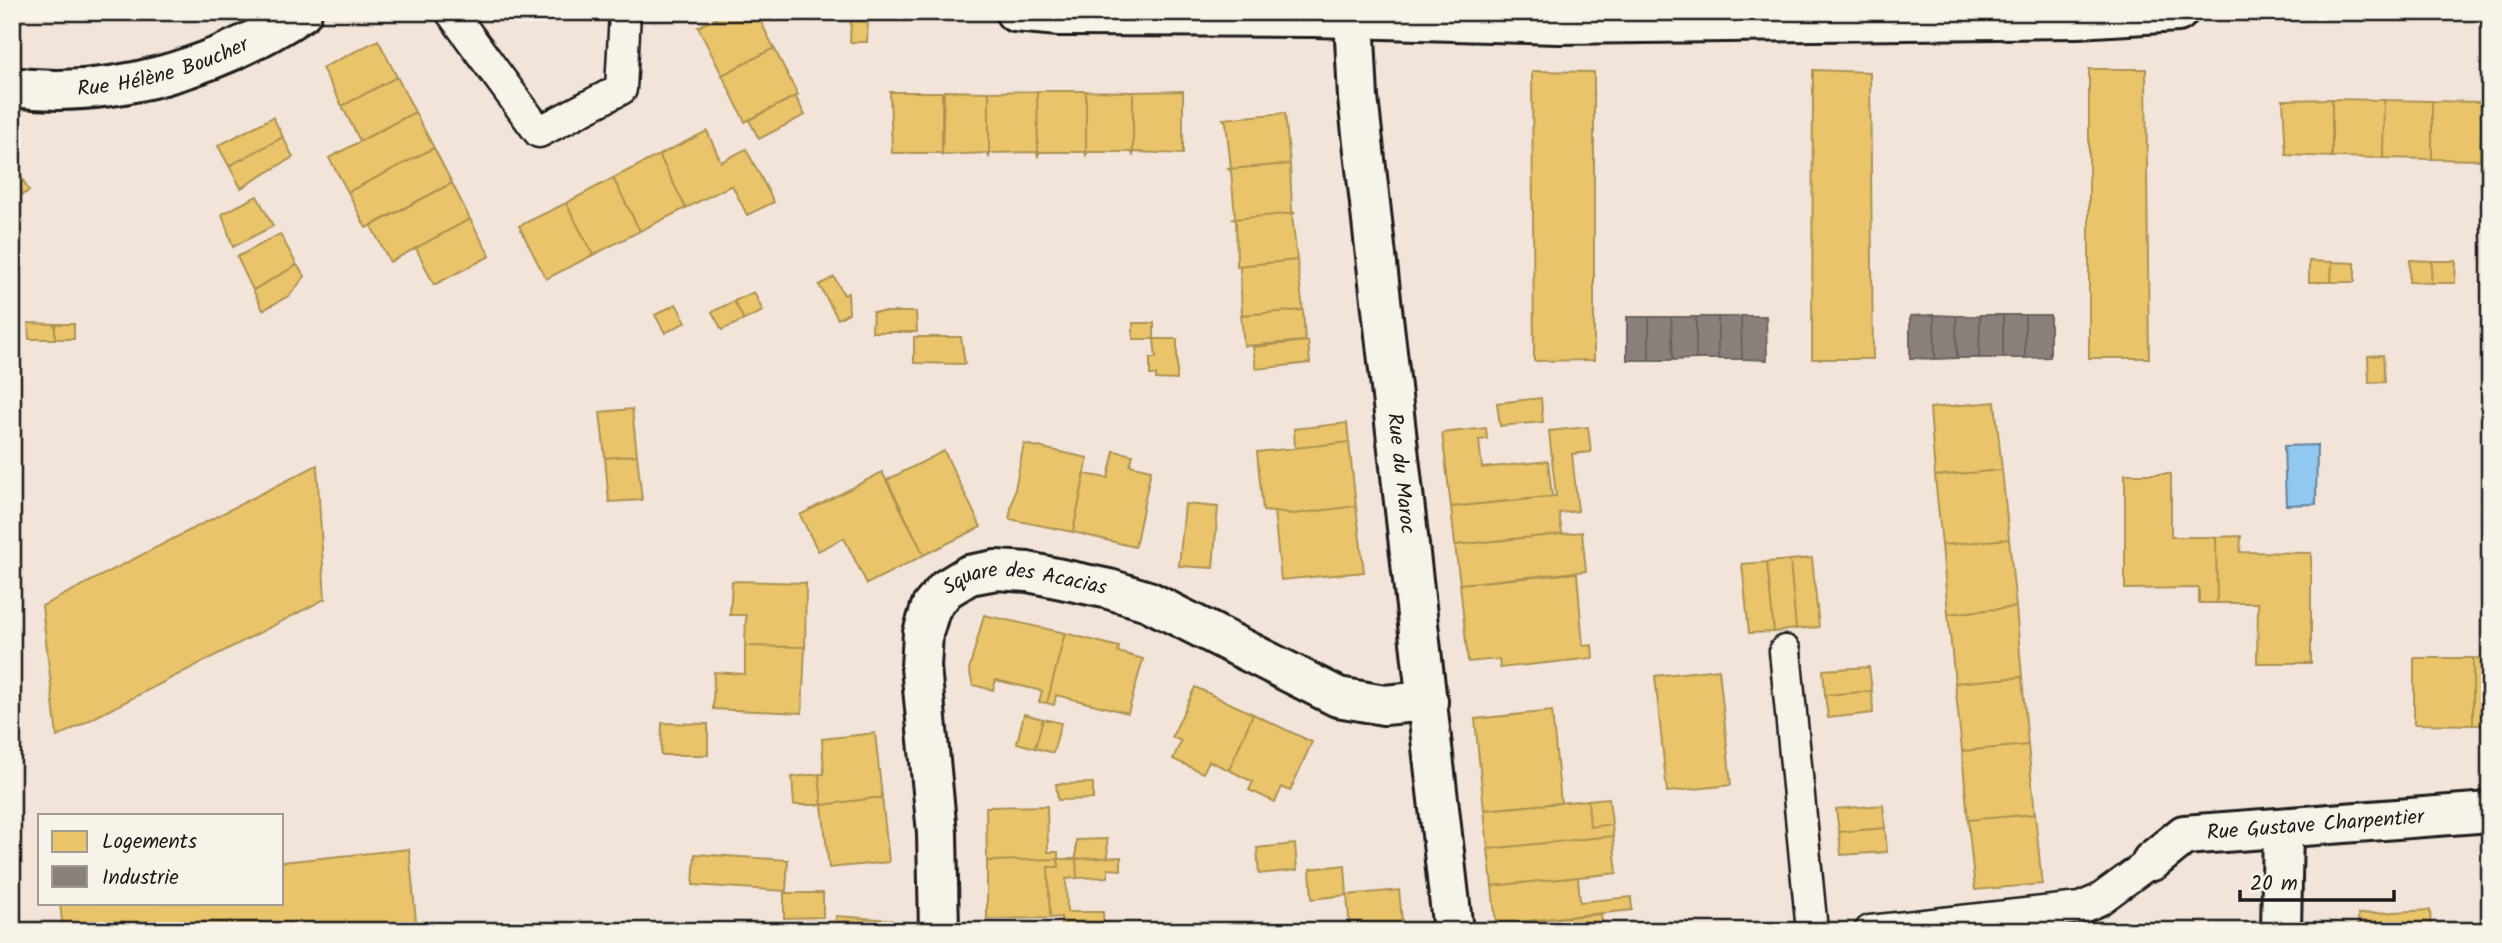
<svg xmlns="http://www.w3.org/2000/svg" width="2502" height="943" viewBox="0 0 2502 943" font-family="Kalam,sans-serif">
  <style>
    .water { fill: #91c8ef; stroke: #62839b; stroke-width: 2 }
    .homes { fill: #e9c46a; stroke: #ac9253; stroke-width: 2 }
    .industry { fill: #8a817c; stroke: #69635f; stroke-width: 2 }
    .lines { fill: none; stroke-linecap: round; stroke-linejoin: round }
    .service-casing { stroke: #1c1c1c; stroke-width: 35 }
    .minor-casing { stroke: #1c1c1c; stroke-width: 44 }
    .service { stroke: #f7f3e8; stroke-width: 30 }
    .minor { stroke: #f7f3e8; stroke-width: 38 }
    .labels { text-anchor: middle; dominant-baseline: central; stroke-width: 7; stroke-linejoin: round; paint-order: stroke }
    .street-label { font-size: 21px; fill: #1c1c1c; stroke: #f7f3e8 }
  </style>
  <rect width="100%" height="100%" fill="#f3e4da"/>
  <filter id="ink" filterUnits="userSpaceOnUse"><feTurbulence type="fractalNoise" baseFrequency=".0143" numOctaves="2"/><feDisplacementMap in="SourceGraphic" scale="14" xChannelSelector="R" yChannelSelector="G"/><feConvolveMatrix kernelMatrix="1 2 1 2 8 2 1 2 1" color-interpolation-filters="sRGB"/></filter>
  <g filter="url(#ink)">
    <!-- water -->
    <path class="water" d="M 2317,445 L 2316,504 L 2286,505 L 2284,446 Z"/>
    <!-- homes -->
    <path class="homes" d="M 727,12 L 756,12 L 774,48 L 722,75 L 698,27 Z
      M 851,12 L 868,12 L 868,20 L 851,19 Z
      M 851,19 L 868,20 L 867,42 L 850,42 Z
      M 378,40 L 397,77 L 342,106 L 322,68 Z
      M 774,48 L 798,95 L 745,122 L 722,75 Z
      M 2089,69 L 2146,69 L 2149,358 L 2089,358 Z
      M 1813,70 L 1870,72 L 1873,359 L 1812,359 Z
      M 1532,71 L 1594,72 L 1594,360 L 1534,361 Z
      M 397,77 L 415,112 L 360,141 L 342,106 Z
      M 944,91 L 989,92 L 989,156 L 987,153 L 942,155 Z
      M 1037,91 L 1038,155 L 1036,152 L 991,153 L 989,156 L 989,92 Z
      M 1037,91 L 1086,91 L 1086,155 L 1085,152 L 1040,152 L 1038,155 Z
      M 1086,91 L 1133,92 L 1133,155 L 1131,152 L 1088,152 L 1086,155 Z
      M 1183,91 L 1183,154 L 1134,152 L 1133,155 L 1133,92 Z
      M 890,92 L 942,92 L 942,155 L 940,153 L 892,153 Z
      M 795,96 L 805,115 L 759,139 L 749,120 Z
      M 2332,99 L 2384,100 L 2383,158 L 2332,157 Z
      M 2332,99 L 2332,157 L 2286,155 L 2283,100 Z
      M 2384,100 L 2432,101 L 2432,159 L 2383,158 Z
      M 2432,101 L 2482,102 L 2480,160 L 2432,159 Z
      M 415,112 L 434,148 L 348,192 L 329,158 Z
      M 1285,113 L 1290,164 L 1228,169 L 1231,168 L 1226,122 L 1223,119 Z
      M 273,117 L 283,137 L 229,166 L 218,146 Z
      M 707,131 L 721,162 L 746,149 L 774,202 L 747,215 L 732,185 L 686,208 L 659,155 Z
      M 283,137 L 293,157 L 241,188 L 229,166 Z
      M 434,148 L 452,183 L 366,228 L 348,192 Z
      M 659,155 L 686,208 L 640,231 L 613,178 Z
      M 12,160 L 29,191 L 12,200 Z
      M 1290,164 L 1292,212 L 1295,213 L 1233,219 L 1235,216 L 1231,171 L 1228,169 Z
      M 613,178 L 640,231 L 593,255 L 566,203 Z
      M 452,183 L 470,219 L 390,262 L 371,226 Z
      M 257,196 L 273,226 L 233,247 L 222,214 Z
      M 566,203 L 593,255 L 546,279 L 519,226 Z
      M 1295,213 L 1292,215 L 1297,260 L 1237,266 L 1236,220 L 1233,219 Z
      M 470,219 L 490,256 L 434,285 L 416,248 Z
      M 280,234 L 297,265 L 253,290 L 237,257 Z
      M 1297,260 L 1303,310 L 1242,315 L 1240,267 L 1237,266 Z
      M 2410,260 L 2432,261 L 2431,283 L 2409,282 Z
      M 2309,261 L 2332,262 L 2331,282 L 2309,282 Z
      M 2432,261 L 2456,261 L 2455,283 L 2431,283 Z
      M 2332,262 L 2355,263 L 2355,282 L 2331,282 Z
      M 297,265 L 305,276 L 290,295 L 263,310 L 253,290 Z
      M 834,277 L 844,295 L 848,293 L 849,313 L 838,319 L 819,285 Z
      M 754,292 L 763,311 L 744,320 L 734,301 Z
      M 734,301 L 744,320 L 722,330 L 712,312 Z
      M 676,304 L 686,322 L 665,333 L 655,315 Z
      M 1303,310 L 1305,341 L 1244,346 L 1241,315 Z
      M 873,312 L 916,312 L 917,332 L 872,332 Z
      M 28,323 L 55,324 L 55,339 L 29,339 Z
      M 1133,323 L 1154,323 L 1154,339 L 1133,339 Z
      M 55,324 L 74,324 L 74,339 L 55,339 Z
      M 914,337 L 961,337 L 965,364 L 914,363 Z
      M 1154,339 L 1177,339 L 1177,380 L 1156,379 L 1156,375 L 1150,375 L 1150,358 L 1156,358 Z
      M 1308,341 L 1310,363 L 1256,369 L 1253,347 Z
      M 2383,355 L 2385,382 L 2369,383 L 2368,356 Z
      M 1541,398 L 1543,422 L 1500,426 L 1497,403 Z
      M 1995,402 L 2002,470 L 1935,476 L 1930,408 Z
      M 632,409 L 637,455 L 605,458 L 600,412 Z
      M 1347,423 L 1349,442 L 1295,448 L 1294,429 Z
      M 1588,427 L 1591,452 L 1572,454 L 1578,511 L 1559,513 L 1562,534 L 1455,545 L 1451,507 L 1556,496 L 1549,431 Z
      M 1486,428 L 1487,439 L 1479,440 L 1482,468 L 1548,461 L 1552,497 L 1451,507 L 1442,433 Z
      M 1349,442 L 1356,506 L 1294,514 L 1263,511 L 1257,452 Z
      M 1024,444 L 1088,458 L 1073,532 L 1009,519 Z
      M 944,451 L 981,527 L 924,555 L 887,480 Z
      M 1114,451 L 1133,455 L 1130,465 L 1151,470 L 1135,547 L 1073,532 L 1085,474 L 1108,478 Z
      M 637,455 L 642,500 L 609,502 L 605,458 Z
      M 317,465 L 325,599 L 57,737 L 42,606 Z
      M 2002,470 L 2009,539 L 1942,545 L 1935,476 Z
      M 882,472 L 924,555 L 867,584 L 844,538 L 818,551 L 800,515 Z
      M 2125,474 L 2171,474 L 2171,537 L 2216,537 L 2217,603 L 2199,603 L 2199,588 L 2125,589 Z
      M 1185,504 L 1218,507 L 1213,568 L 1179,566 Z
      M 1356,506 L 1364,572 L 1281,580 L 1274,511 L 1294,514 Z
      M 1582,532 L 1586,571 L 1460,584 L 1455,545 Z
      M 2241,536 L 2240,552 L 2311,553 L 2311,663 L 2257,663 L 2258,603 L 2217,603 L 2216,537 Z
      M 2009,539 L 2016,607 L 1948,614 L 1942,545 Z
      M 1812,558 L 1819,627 L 1796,629 L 1790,560 Z
      M 1790,560 L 1796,629 L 1774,632 L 1767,562 Z
      M 1767,562 L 1774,632 L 1749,633 L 1742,564 Z
      M 1577,573 L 1583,646 L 1592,645 L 1593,658 L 1500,668 L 1499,659 L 1468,662 L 1460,584 Z
      M 732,581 L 806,583 L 805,647 L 745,646 L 746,615 L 730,615 Z
      M 2016,607 L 2022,677 L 1955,683 L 1948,614 Z
      M 984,615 L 1065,633 L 1047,703 L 1039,702 L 1042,691 L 996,680 L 993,690 L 973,685 L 969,670 Z
      M 1065,633 L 1119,647 L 1118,652 L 1143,659 L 1128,713 L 1056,695 L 1054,705 L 1047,703 Z
      M 745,646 L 805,647 L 802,713 L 713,709 L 714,672 L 745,674 Z
      M 2414,658 L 2473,658 L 2473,725 L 2414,724 Z
      M 2473,658 L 2490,659 L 2490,725 L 2473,725 Z
      M 1869,667 L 1872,691 L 1825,695 L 1823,670 Z
      M 1719,669 L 1731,785 L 1667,792 L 1655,676 Z
      M 2022,677 L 2028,745 L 1962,751 L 1955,683 Z
      M 1195,687 L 1253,714 L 1229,770 L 1209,761 L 1203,773 L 1173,759 L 1181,741 L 1172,737 Z
      M 1872,691 L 1873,713 L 1828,718 L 1825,695 Z
      M 1552,711 L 1561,803 L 1484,810 L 1475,719 Z
      M 1024,714 L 1043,719 L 1035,748 L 1017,743 Z
      M 1253,714 L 1312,742 L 1290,791 L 1282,787 L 1275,802 L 1249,790 L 1253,782 L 1229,770 Z
      M 1043,719 L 1061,723 L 1053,753 L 1035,748 Z
      M 662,723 L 708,724 L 708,755 L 661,755 Z
      M 875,733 L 882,797 L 822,805 L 819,774 L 824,774 L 822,739 Z
      M 2028,745 L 2035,814 L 1968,820 L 1962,751 Z
      M 819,774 L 822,805 L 794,805 L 792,777 Z
      M 1093,783 L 1093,799 L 1058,800 L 1056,784 Z
      M 882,797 L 889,862 L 829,868 L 822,805 Z
      M 1609,798 L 1612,824 L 1590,827 L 1588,800 Z
      M 1588,800 L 1590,827 L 1612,824 L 1613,836 L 1488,849 L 1484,810 Z
      M 1883,805 L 1885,828 L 1839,832 L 1836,809 Z
      M 1047,806 L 1048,852 L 1058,852 L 1058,859 L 987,861 L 986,807 Z
      M 2035,814 L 2042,884 L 1975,890 L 1968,820 Z
      M 1885,828 L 1887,852 L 1841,855 L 1839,832 Z
      M 1613,836 L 1617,873 L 1492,886 L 1488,849 Z
      M 1107,839 L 1108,858 L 1076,859 L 1076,840 Z
      M 1295,844 L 1297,870 L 1259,874 L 1257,848 Z
      M 409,849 L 417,931 L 63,931 L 60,903 L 282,903 L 282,862 Z
      M 695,854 L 788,860 L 786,891 L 693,885 Z
      M 1121,857 L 1121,870 L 1108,869 L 1108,877 L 1077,878 L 1076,859 Z
      M 1058,859 L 1076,859 L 1077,878 L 1066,879 L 1067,912 L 1103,912 L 1104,931 L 1061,931 L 1061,917 L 1050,918 L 1048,867 L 1059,867 Z
      M 1058,859 L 1059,867 L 1048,867 L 1050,918 L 987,919 L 987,861 Z
      M 1345,865 L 1347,895 L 1312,899 L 1310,869 Z
      M 1578,877 L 1580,902 L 1631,897 L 1632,910 L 1496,924 L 1492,886 Z
      M 1399,890 L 1403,931 L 1329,931 L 1350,929 L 1347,895 Z
      M 784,893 L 823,893 L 823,917 L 784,918 Z
      M 2430,910 L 2431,931 L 2359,931 L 2358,914 Z
      M 1601,914 L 1603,931 L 1497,931 L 1496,924 Z
      M 836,916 L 891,920 L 890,931 L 835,931 Z
      M 2138,924 L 2138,931 L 2087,931 Z"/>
    <!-- industry -->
    <path class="industry" d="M 1934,315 L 1935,359 L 1910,358 L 1910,316 Z
      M 1934,315 L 1956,316 L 1957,358 L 1935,359 Z
      M 1980,315 L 1979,358 L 1957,358 L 1956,316 Z
      M 1980,315 L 2003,315 L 2003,358 L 1979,358 Z
      M 2003,315 L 2025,315 L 2025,358 L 2003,358 Z
      M 2025,315 L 2050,315 L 2050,357 L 2025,358 Z
      M 1741,316 L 1742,359 L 1718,359 L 1718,317 Z
      M 1741,316 L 1766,316 L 1767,360 L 1742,359 Z
      M 1627,317 L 1649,317 L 1649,360 L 1627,360 Z
      M 1649,317 L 1671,317 L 1673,360 L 1649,360 Z
      M 1671,317 L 1696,317 L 1696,359 L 1673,360 Z
      M 1696,317 L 1718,317 L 1718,359 L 1696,359 Z"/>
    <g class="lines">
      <!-- service casing -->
      <g class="service-casing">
        <path id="service" d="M 451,12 L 539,132 L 621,89 L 625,12
          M 1785,651 L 1812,931
          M 1870,931 L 2080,908 L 2099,900 L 2152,861"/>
      </g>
      <!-- minor casing -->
      <g class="minor-casing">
        <g id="minor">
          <path d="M 1015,12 L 1059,16 L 1313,17 L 1559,24 L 2077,18 L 2178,12"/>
          <path id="s1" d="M 1354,18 L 1358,98 L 1453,931"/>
          <path id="s2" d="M 12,87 C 113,100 219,67 302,12"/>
          <path id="s3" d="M 2152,861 L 2184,835 L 2490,812"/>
          <path id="s4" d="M 939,931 L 937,833 L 921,667 L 923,633 L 931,607 L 946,589 L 969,575 L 996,570 L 1028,572 L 1109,589 L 1148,601 L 1338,697 L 1384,705 L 1428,701"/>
          <path d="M 2281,931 L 2283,828"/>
        </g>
      </g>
      <!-- service -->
      <use href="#service" class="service"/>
      <!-- minor -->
      <use href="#minor" class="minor"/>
    </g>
  </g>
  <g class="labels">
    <!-- street labels -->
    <g class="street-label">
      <text stroke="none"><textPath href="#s2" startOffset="154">Rue Hélène Boucher</textPath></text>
      <text stroke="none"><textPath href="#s1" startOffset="458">Rue du Maroc</textPath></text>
      <text stroke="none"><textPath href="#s4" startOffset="432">Square des Acacias</textPath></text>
      <text stroke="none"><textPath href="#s3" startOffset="173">Rue Gustave Charpentier</textPath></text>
    </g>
  </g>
  <!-- margin -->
  <rect width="2502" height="943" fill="none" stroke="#f7f3e8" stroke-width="42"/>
  <rect x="21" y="21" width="2460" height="901" fill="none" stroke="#1c1c1c" stroke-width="2.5" filter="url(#ink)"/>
  <!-- legend -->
  <rect x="38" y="814" width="245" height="91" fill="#f7f3e8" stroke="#9f9d96" stroke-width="2"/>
  <rect x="52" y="831" width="35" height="21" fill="#e9c46a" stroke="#9f9d96" stroke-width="2"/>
  <text x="102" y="848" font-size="21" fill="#1c1c1c">Logements</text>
  <rect x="52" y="866" width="35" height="21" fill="#8a817c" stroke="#9f9d96" stroke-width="2"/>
  <text x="102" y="884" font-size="21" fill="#1c1c1c">Industrie</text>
  <!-- scale -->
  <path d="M2240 890v10h154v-10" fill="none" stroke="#1c1c1c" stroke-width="3.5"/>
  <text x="2250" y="890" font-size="21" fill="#1c1c1c" stroke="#f7f3e8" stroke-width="5" paint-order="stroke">20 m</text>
</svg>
